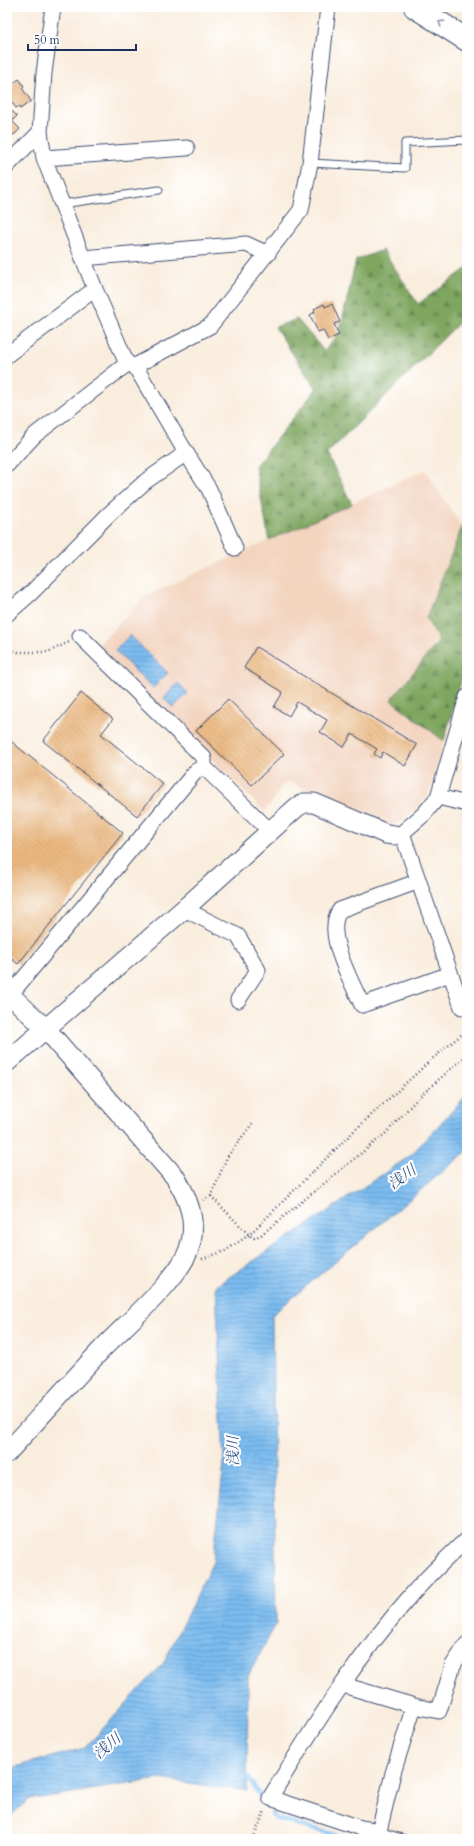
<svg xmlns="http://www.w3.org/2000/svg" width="474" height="1846" viewBox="0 0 474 1846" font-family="Cardo,'Noto Serif JP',serif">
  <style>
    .built { fill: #f3d4bf }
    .forest { fill: url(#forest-firs); stroke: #4c6a5e }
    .water { fill: url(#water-rules); stroke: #4c76a7 }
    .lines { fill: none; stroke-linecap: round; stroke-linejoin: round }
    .stream { stroke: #7cbcf0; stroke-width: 4.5 }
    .building { fill: url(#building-back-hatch) }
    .service-casing { stroke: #3c4c71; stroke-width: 9 }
    .minor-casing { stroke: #3c4c71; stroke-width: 17 }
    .tertiary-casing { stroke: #3c4c71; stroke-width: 21 }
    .motorway-casing { stroke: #3c4c71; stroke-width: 24 }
    .path { stroke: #3c4c71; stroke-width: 2.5; stroke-dasharray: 1 3; stroke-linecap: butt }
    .service { stroke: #fff; stroke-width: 7 }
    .minor { stroke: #fff; stroke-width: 15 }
    .tertiary { stroke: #fff; stroke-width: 19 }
    .motorway { stroke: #fff; stroke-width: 22 }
    .oneway { stroke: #8d97ae }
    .labels { text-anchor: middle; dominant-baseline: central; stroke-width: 4; stroke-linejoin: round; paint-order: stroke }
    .water-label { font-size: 15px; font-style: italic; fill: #38598a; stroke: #fff }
  </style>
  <defs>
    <pattern id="forest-firs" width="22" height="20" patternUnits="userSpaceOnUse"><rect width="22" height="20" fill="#7ea65e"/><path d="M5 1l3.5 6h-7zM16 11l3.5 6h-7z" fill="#668851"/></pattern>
    <pattern id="water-rules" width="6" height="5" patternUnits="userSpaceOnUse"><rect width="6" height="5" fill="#7cbcf0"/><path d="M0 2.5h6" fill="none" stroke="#6599c6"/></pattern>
    <pattern id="building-back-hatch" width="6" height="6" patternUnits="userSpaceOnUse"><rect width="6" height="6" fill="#ebb880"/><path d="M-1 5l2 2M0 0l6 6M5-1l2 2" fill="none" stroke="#c99e71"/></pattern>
  </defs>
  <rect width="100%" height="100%" fill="#fff"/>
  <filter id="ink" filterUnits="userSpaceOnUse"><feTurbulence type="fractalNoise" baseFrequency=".025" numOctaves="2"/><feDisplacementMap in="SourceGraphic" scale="8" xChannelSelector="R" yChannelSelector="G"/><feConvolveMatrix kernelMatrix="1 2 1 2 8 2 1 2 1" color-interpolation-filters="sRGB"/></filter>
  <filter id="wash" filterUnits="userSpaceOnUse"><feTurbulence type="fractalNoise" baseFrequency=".012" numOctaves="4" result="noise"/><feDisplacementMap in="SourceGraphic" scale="16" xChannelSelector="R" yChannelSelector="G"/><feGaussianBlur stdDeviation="0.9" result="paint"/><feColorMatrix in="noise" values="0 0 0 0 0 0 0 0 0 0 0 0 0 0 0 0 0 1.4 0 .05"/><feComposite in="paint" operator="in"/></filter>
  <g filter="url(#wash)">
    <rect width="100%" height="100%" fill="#f9eddd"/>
    <!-- built -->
    <path class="built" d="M 425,470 L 462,527 L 426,618 L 439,641 L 391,700 L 444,741 L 429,793 L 419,807 L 401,822 L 390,826 L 289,782 L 284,784 L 265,812 L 97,646 L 146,596 Z"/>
    <!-- forest -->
    <path class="forest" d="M 383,250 L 418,304 L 467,268 L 467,315 L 327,454 L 352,504 L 269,540 L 255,466 L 316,389 L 275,327 L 297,319 L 324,351 L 339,334 L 356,260 Z
      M 467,525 L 467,660 L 444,741 L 391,700 L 439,641 L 426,618 L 462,527 Z"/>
    <!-- water -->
    <path class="water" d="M 130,635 L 168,673 L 153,688 L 115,651 Z
      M 178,683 L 188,693 L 173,708 L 164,698 Z
      M 467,1095 L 467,1151 L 272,1315 L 276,1624 L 248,1676 L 247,1791 L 159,1779 L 28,1800 L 7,1819 L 7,1775 L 18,1766 L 85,1748 L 163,1664 L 213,1562 L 224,1463 L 216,1286 L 410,1156 Z"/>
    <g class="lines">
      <!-- stream -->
      <path class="stream" d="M 247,1776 L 262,1799
        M 272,1813 L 276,1819 L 350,1839"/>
    </g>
    <g id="blocks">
      <!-- building -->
      <path class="building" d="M 19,79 L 24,86 L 22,88 L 31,101 L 20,109 L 19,107 L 16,108 L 7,96 L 7,88 Z
        M 12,111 L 17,116 L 12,121 L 20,129 L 14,135 L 7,128 L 7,117 Z
        M 324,304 L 325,307 L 332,304 L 340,322 L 334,324 L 339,335 L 328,340 L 323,330 L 318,332 L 310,315 L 315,312 L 314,309 Z
        M 256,647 L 417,745 L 405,766 L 383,752 L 380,758 L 374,754 L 377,749 L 352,734 L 344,747 L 320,732 L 327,720 L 297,702 L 289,716 L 274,707 L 283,692 L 244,668 Z
        M 81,693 L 113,719 L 101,734 L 163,784 L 137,816 L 43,741 Z
        M 228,699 L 284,754 L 252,785 L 196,731 Z
        M 7,738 L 123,833 L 18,964 L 7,955 Z"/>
    </g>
  </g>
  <g filter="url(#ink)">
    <use href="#blocks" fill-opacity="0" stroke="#3c4c71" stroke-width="1"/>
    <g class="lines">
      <!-- service casing -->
      <g class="service-casing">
        <path id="service" d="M 310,163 L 405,168 L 405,143 L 467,140
          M 62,204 L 159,190
          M 379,1831 L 405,1839"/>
      </g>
      <!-- minor casing -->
      <g class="minor-casing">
        <path id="minor" d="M 53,7 L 44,73 L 40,132 L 44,158 L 95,289 L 127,364 L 135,366 L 210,326 L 301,210 L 310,163 L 328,7
          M 44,158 L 187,148
          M 7,166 L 40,132
          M 83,258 L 246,244 L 268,254
          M 7,355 L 95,289
          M 185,451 L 209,489 L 235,548
          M 7,465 L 35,435 L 127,364
          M 7,614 L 32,592 L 109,514 L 146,481 L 179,458 L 185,451 L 135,366
          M 80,636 L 204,758 L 204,767 L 270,831
          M 438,797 L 467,804
          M 402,833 L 462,1007
          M 394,835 L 402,833 L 424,814 L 438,797 L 467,697
          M 419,881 L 340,910 C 323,932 352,982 362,1005 L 450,974
          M 184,909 L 238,936 L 258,970 L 238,1000
          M 10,995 L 196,771 L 204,767
          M 343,1685 L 414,1706 L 439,1711 L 453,1665 L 467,1644
          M 414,1706 L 393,1773 L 379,1831 L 361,1828 L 270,1798 C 313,1727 358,1655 414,1592 C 430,1574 449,1556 467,1539"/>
      </g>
      <!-- tertiary casing -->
      <g class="tertiary-casing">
        <path id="tertiary" d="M 7,992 L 46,1029 L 175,1177 C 189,1199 198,1223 189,1249 C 179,1279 127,1323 104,1347 C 71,1382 39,1418 7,1453
          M 7,1062 L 184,909 L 297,807 L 304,803 L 314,803 L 386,834 L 394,835"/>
      </g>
      <!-- motorway casing -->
      <g class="motorway-casing">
        <path id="motorway" d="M 415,7 L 467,40"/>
      </g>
      <!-- path -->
      <path class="path" d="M 7,647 L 18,652 L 48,652 L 69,642
        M 211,1196 L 249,1235 L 254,1238 L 261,1235 L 386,1133 L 419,1097 L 467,1055
        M 203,1200 L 211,1196 L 227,1157 L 252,1124
        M 202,1259 L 225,1251 L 249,1235 L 355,1130 L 431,1060 L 467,1030
        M 253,1839 L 265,1810"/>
      <!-- service -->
      <use href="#service" class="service"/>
      <!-- minor -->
      <use href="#minor" class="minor"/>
      <!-- tertiary -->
      <use href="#tertiary" class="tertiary"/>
      <!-- motorway -->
      <use href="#motorway" class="motorway"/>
    </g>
    <!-- one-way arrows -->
    <defs><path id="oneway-chevron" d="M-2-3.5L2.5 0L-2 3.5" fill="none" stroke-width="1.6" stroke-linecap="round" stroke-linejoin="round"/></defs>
    <use class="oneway" href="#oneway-chevron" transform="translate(441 23) rotate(-148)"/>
  </g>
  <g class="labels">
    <!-- water labels -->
    <g class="water-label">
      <text transform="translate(402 1177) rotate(-35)">浅川</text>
      <text transform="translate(233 1451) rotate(-91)">浅川</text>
      <text transform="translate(107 1746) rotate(-40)">浅川</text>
    </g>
  </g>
  <!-- margin -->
  <rect width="474" height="1846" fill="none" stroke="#fff" stroke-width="24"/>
  <!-- scale -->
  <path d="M28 44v6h108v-6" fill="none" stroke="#1b2f5e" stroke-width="2"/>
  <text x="34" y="44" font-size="12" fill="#1b2f5e" stroke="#ffffff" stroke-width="3" paint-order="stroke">50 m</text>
</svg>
